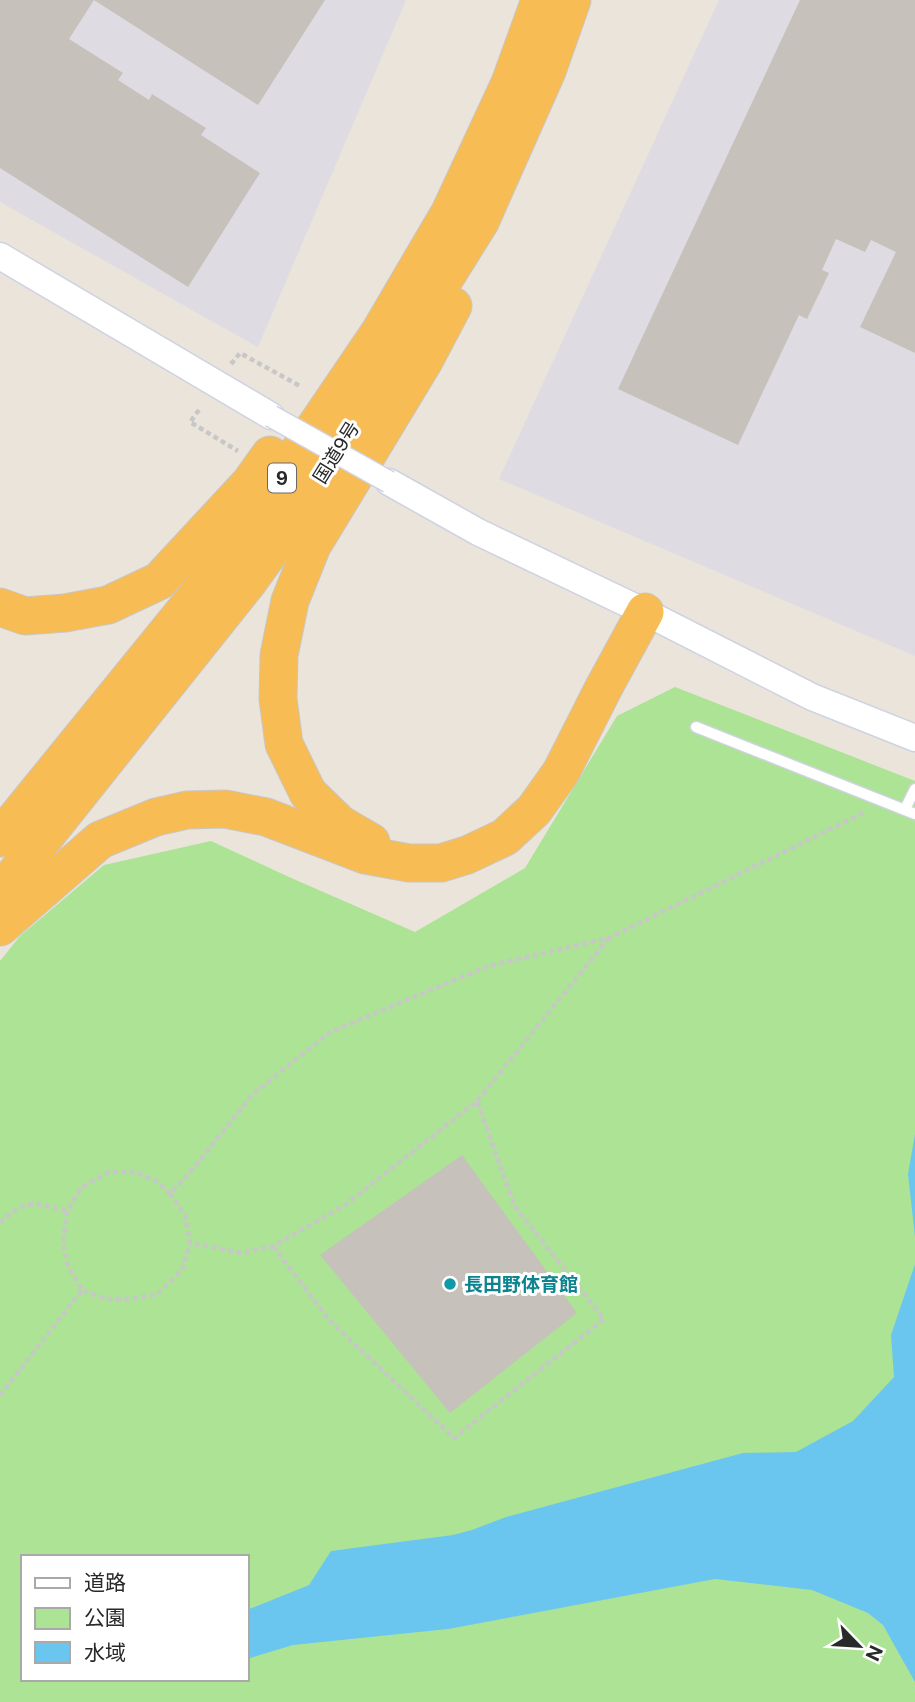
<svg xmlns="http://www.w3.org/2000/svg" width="915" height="1702" viewBox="0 0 915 1702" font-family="'Public Sans','Noto Sans JP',sans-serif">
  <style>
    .industrial { fill: #dedbe3 }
    .green { fill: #ace395; fill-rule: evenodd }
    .water { fill: #6bc6ef }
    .building { fill: #c6c1ba }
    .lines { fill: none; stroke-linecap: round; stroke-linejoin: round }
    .service-casing { stroke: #cfd2e2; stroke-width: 13 }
    .tertiary-casing { stroke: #cfd2e2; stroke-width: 29 }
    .trunk-casing { stroke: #c7c7c7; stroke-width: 39 }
    .path { stroke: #c7c7c7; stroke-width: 4.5; stroke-dasharray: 5 3.5; stroke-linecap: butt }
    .service { stroke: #fff; stroke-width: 10 }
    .tertiary { stroke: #fff; stroke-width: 26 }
    .trunk { stroke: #f8bc55; stroke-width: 37 }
    .minor-bridge-casing { stroke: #cfd2e2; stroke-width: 24; stroke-linecap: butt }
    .minor-bridge { stroke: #fff; stroke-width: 21 }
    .culture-dot { fill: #0f9aa8; stroke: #fff; stroke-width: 2.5 }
    .labels { text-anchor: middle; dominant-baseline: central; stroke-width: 6; stroke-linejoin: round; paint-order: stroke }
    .shield { fill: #fff; stroke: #696969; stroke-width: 2 }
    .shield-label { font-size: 18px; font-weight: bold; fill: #292929 }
    .street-label { font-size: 19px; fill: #292929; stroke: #fff }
    .culture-label { font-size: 19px; font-weight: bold; fill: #0d838f; stroke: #fff; text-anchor: start }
  </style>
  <rect width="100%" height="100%" fill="#ebe4da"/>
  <!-- industrial -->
  <path class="industrial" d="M 0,0 L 406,0 L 258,347 L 0,202 Z
    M 719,0 L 915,0 L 915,656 L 499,479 Z"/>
  <!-- green -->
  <path class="green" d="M 675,687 L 915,781 L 915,1702 L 0,1702 L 0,961 L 20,936 L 104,865 L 211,841 L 289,877 L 415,932 L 525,868 L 617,716 ZM 23,1557 L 247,1557 L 247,1679 L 23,1679 Z"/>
  <!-- water -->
  <path class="water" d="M 915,1134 L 915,1237 L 908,1174 Z
    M 915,1264 L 915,1682 L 883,1625 L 868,1613 L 812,1590 L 715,1579 L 448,1629 L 293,1645 L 247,1659 L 247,1610 L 309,1585 L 331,1551 L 453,1535 L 472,1530 L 506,1517 L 743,1453 L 796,1452 L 853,1421 L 894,1377 L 891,1335 Z"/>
  <!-- building -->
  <path class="building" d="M 0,0 L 325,0 L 258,105 L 94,0 L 69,39 L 123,73 L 118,80 L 149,100 L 152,94 L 206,128 L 201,135 L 260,173 L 188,287 L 0,168 Z
    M 800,0 L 915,0 L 915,353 L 860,327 L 896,252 L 871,240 L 865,252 L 836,239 L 822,270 L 829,273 L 807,319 L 799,315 L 738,445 L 618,389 Z
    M 462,1155 L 577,1313 L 450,1413 L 320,1255 Z"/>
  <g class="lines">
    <!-- service casing -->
    <g class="service-casing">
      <path id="service" d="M 696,727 L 915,814
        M 905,809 L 915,789"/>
    </g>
    <!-- tertiary casing -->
    <g class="tertiary-casing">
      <path id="tertiary" d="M 0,256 L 271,416
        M 389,482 L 478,532 L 645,612 L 812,697 L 915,738"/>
    </g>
    <!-- trunk casing -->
    <g class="trunk-casing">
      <path id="trunk" d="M 0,607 L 25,616 L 65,613 L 108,605 L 159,581 L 250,483 L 270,455
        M 0,838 L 221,566 L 379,333 L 450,212 L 510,83 L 540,0
        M 371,842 L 340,824 L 308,793 L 284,744 L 278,699 L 279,655 L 290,601 L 312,546 L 424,361 L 453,306
        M 0,893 L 248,582 L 300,510 L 480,222 L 547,71 L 572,0
        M 0,927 L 100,840 L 156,817 L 187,810 L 225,809 L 266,817 L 365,855 L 409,863 L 441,863 L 467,855 L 505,837 L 534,810 L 561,772 L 603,689 L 645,612"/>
    </g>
    <!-- path -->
    <path class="path" d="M 231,364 L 240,353 L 300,386
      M 199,410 L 190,422 L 238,451
      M 609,938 L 477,1101 L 345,1205 L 273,1246 L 242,1253 L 190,1243 L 185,1215 L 170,1194 L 187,1176 L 253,1094 L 330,1032 L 488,966 L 609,938 L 863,813
      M 170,1194 L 158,1182 L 136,1172 L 109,1172 L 82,1187 L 67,1211 L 63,1244 L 68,1266 L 82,1290 L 106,1299 L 131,1299 L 157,1294 L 182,1270 L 190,1243
      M 0,1223 C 27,1197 33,1203 67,1211
      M 273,1246 L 329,1320 L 454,1438 L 604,1319 L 515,1207 L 477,1101
      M 0,1395 L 82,1290"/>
    <!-- service -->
    <use href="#service" class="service"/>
    <!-- tertiary -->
    <use href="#tertiary" class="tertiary"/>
    <!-- trunk -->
    <use href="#trunk" class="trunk"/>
    <!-- minor-bridge casing -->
    <g class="minor-bridge-casing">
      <path id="minor-bridge" d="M 271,416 L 389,482"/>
    </g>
    <!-- minor-bridge -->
    <use href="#minor-bridge" class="minor-bridge"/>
  </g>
  <!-- markers -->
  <circle class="culture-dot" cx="450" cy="1284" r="7"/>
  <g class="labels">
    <!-- shield labels -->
    <rect class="shield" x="268" y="463.5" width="28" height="29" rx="5"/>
    <g class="shield-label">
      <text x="282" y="478">9</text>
    </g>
    <!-- street labels -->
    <g class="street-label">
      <text transform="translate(336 452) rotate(-58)">国道9号</text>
    </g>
    <!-- culture labels -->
    <g class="culture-label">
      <text x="464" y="1284">長田野体育館</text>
    </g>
  </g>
  <!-- legend -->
  <rect x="21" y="1555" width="228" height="126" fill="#ffffff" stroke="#a9a9a9" stroke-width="2"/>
  <rect x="35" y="1578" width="35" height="10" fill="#ffffff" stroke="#a9a9a9" stroke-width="2"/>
  <text x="84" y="1590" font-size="21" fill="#292929">道路</text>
  <rect x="35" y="1608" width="35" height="21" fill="#ace395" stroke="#a9a9a9" stroke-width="2"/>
  <text x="84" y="1625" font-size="21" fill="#292929">公園</text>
  <rect x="35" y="1642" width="35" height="21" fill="#6bc6ef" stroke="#a9a9a9" stroke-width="2"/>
  <text x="84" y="1660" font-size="21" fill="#292929">水域</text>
  <!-- north arrow -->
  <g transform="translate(859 1646) rotate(115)" stroke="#ffffff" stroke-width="5" paint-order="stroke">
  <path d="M0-5L12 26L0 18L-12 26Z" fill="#292929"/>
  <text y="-10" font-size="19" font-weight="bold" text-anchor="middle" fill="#292929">N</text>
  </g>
</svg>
